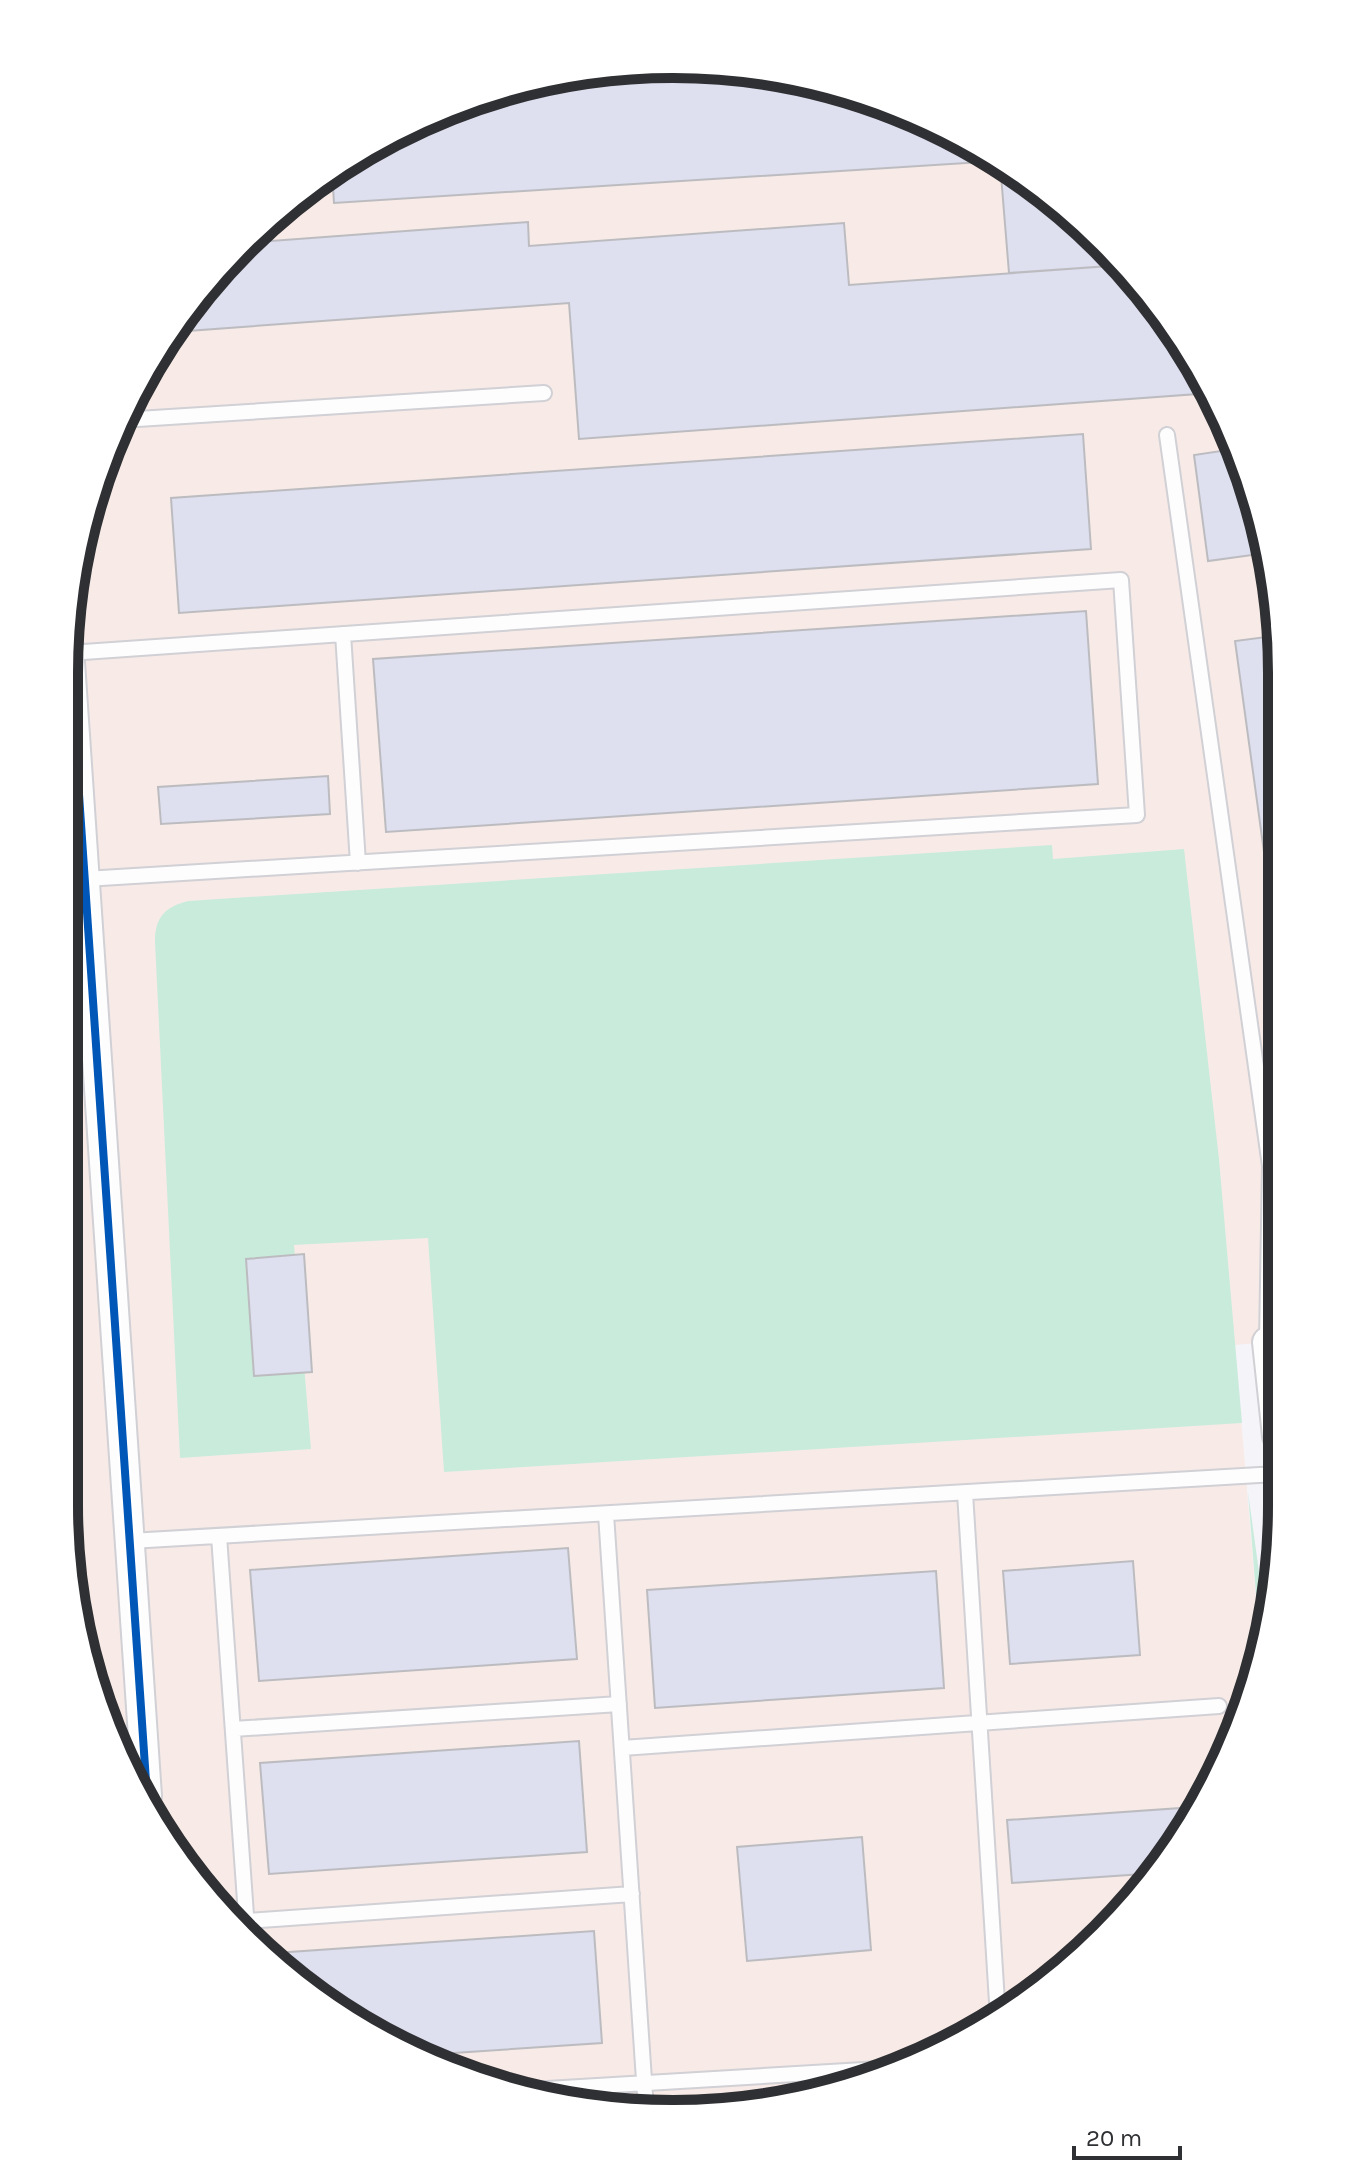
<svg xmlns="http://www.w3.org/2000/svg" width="1346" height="2178" viewBox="0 0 1346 2178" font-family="Karla,sans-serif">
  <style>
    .industrial { fill: #f8ebe7 }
    .green { fill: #c9ebdc }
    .building { fill: #dedfef; stroke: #bcbcc0; stroke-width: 2 }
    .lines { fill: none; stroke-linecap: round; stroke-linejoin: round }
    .service-casing { stroke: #d0d0d5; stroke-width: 18 }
    .minor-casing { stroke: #d0d0d5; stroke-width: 32 }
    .service { stroke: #fdfdfe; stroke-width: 14 }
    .minor { stroke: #fdfdfe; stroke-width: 28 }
    .cycleway-casing { stroke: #fff; stroke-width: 13 }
    .cycleway { stroke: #0057b8; stroke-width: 8 }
    .rim { fill: none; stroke: #2f3033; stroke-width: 10 }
  </style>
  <rect width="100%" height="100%" fill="#f4f4f9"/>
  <!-- industrial -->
  <path class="industrial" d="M 712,65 L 830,85 L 942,127 L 1043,190 L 1131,272 L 1201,369 L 1261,515 L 1281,633 L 1278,1341 L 1235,1345 L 1260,1646 L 1236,1738 L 1156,1875 L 1012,2011 L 868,2082 L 673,2114 L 478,2082 L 334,2011 L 190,1875 L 96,1700 L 64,1505 L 69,594 L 110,440 L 190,303 L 271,215 L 368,146 L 477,96 Z"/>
  <!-- green -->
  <path class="green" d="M 1052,845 L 1053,859 L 1184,849 L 1219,1159 L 1242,1423 L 444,1472 L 428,1238 L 294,1245 L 311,1449 L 180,1458 L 155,942 C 155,917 165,907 188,901 Z
    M 1248,1492 L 1266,1623 L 1260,1646 Z"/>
  <!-- building -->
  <path class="building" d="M 712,65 L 830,85 L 942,127 L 998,161 L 334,203 L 332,172 L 368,146 L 477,96 L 593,69 Z
    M 1000,163 L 1043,190 L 1124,265 L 1009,273 Z
    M 320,180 L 321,194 L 299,196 Z
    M 528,222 L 529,246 L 844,223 L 849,285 L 1124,265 L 1201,369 L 1211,393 L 579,439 L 569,303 L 173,332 L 190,303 L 245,243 Z
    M 1083,434 L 1091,549 L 179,613 L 171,498 Z
    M 1234,449 L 1261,515 L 1267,553 L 1208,561 L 1194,455 Z
    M 1086,611 L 1098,784 L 386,832 L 373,659 Z
    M 1281,635 L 1279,924 L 1274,925 L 1235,641 Z
    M 328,776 L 330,814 L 161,824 L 158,787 Z
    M 1279,980 L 1279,1048 L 1268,982 Z
    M 304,1254 L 312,1372 L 254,1376 L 246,1259 Z
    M 568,1548 L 577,1659 L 259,1681 L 250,1570 Z
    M 1133,1561 L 1140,1655 L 1010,1664 L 1003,1571 Z
    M 936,1571 L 944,1688 L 655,1708 L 647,1590 Z
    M 579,1741 L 587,1852 L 269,1874 L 260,1763 Z
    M 1196,1807 L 1158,1873 L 1012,1883 L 1007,1820 Z
    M 862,1837 L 871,1950 L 747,1961 L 737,1847 Z
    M 594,1931 L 602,2043 L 424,2055 L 334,2011 L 275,1956 L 275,1953 Z"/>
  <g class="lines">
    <!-- service casing -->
    <g class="service-casing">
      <path id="service" d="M 122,420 L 544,393
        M 1167,435 L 1270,1166 L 1267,1342
        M 343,634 L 358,863
        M 69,653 L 1121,580 L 1137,815 L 85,879
        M 965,1493 L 998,2018
        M 606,1514 L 646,2110
        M 219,1536 L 247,1929
        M 130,1541 L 1277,1474
        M 233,1729 L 619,1704
        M 622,1748 L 1219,1706
        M 246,1921 L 632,1894
        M 530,2090 L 897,2068"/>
    </g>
    <!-- minor casing -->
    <g class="minor-casing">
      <path id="minor" d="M 69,647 L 147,1796
        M 1267,1342 L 1277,1436"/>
    </g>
    <!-- service -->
    <use href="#service" class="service"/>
    <!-- minor -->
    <use href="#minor" class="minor"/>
    <!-- cycleway casing -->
    <g class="cycleway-casing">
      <path id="cycleway" d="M 69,647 L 147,1796"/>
    </g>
    <!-- cycleway -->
    <use href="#cycleway" class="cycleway"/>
  </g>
  <!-- crop -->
  <path d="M0 0H1346V2178H0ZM673 78H673A595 595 0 0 1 1268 673V1505A595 595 0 0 1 673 2100H673A595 595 0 0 1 78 1505V673A595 595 0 0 1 673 78Z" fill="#fff" fill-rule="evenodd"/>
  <path class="rim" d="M673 78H673A595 595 0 0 1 1268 673V1505A595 595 0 0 1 673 2100H673A595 595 0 0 1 78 1505V673A595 595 0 0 1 673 78Z"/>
  <!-- scale -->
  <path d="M1074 2146v12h106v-12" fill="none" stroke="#2f3033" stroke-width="4"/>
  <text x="1086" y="2146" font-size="24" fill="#2f3033" stroke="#ffffff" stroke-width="6" paint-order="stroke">20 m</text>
</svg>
